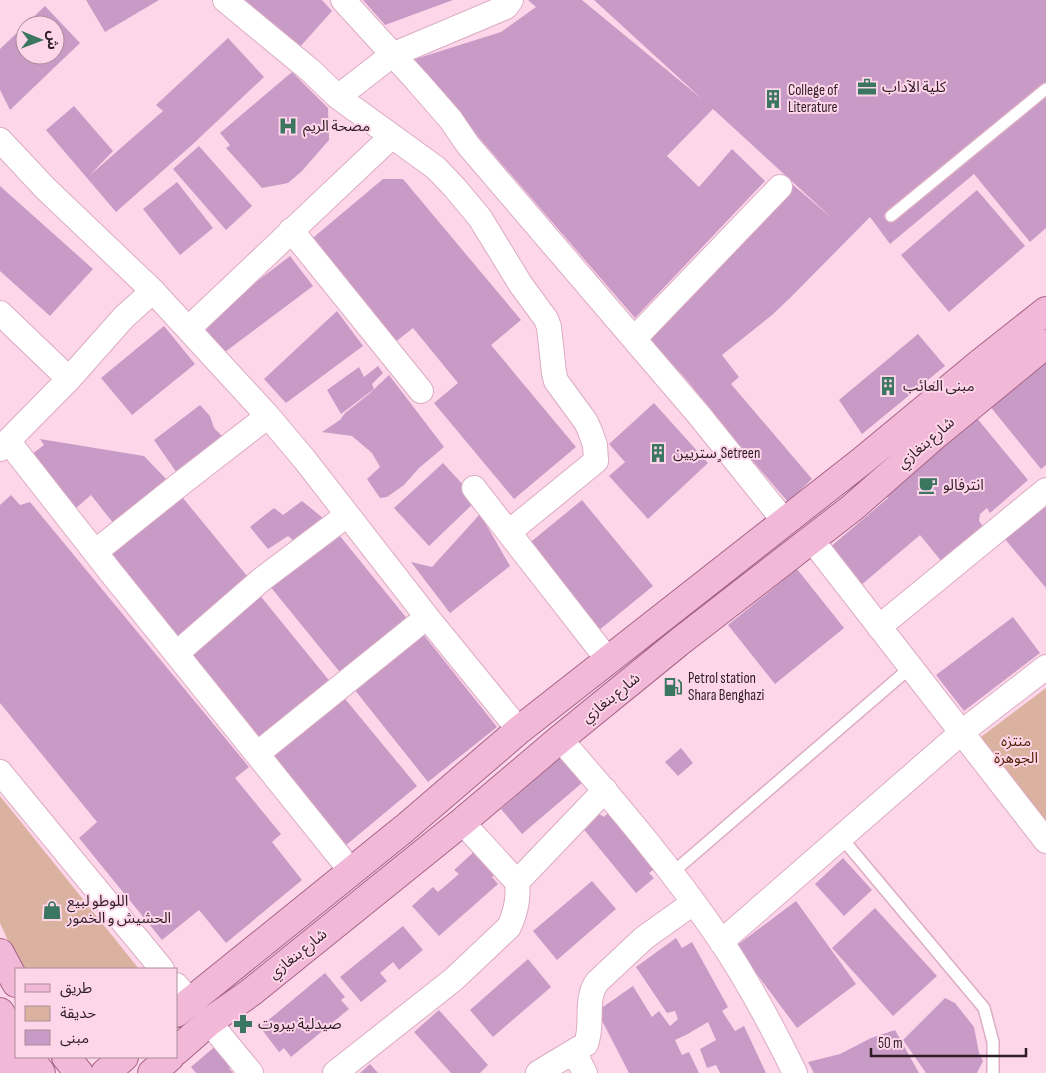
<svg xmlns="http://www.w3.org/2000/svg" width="1046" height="1073" viewBox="0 0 1046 1073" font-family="'Sofia Sans Condensed','Noto Sans Arabic',sans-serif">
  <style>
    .green { fill: #dbb29f }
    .building { fill: #c89bc7 }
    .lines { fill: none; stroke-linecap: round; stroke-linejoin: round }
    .service-casing { stroke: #dbacc3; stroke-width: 14 }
    .minor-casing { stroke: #dbacc3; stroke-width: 26 }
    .primary-casing { stroke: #a76388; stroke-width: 30 }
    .service { stroke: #fff; stroke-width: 11 }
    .minor { stroke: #fff; stroke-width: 24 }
    .primary { stroke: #f1b8d7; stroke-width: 28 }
    .labels { text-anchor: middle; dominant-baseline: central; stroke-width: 4; stroke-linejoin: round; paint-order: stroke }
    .poi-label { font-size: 15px; fill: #2f1d26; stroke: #fed6e9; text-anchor: start }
    .street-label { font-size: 15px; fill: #2f1d26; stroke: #fed6e9 }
    .park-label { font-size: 15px; fill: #531f00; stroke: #fed6e9 }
  </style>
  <rect width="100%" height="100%" fill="#fed6e9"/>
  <!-- green -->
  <path class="green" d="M 1046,688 L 1046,833 L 973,743 Z
    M 0,796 L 139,969 L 21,969 L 0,923 Z"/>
  <!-- building -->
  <path class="building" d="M 86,0 L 159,0 L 105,32 Z
    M 237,0 L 322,0 L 332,11 L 299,48 Z
    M 363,0 L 453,0 L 385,25 Z
    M 528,0 L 582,0 L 702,99 L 594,0 L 1046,0 L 1046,228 L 1030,242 L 974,174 L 890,244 L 870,217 L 791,297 L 772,315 L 722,355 L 739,377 L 731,384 L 812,479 L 788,502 L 745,452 L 686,379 L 649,339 L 792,184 L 833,219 L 713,109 L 667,156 L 699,187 L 732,149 L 765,181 L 635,318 L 412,60 L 501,32 L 536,7 Z
    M 45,6 L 80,43 L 10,110 L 0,90 L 0,49 L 25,25 L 25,55 L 55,55 L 55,25 L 25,25 Z
    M 228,38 L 264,77 L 193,144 L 116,212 L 46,130 L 74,106 L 113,151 L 89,176 L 163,111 L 156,105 Z
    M 292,72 L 328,108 L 329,140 L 302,171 L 288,183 L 262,188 L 226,148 L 230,145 L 220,133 Z
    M 199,146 L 252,206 L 226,230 L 173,169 Z
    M 383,179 L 403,179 L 521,320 L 491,345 L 576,447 L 514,499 L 434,403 L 458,383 L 413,328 L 393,344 L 308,242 Z
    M 177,182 L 213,228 L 180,255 L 143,209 Z
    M 0,186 L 93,269 L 50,316 L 0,271 Z
    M 977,190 L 1025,246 L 949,312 L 901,255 Z
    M 290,256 L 313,286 L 221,355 L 199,326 Z
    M 337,311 L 363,346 L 286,403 L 264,379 Z
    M 164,326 L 195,364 L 132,415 L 101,378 Z
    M 918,334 L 945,366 L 862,434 L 839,400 Z
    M 1046,359 L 1046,465 L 1041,469 L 989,405 Z
    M 378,366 L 383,373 L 372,384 L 374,389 L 341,414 L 327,390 L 359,367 L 364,377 Z
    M 389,375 L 444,447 L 419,468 L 404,485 L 387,497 L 380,498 L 367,479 L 380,467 L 372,453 L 352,436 L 322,432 L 340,420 L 345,413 L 369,394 Z
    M 654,403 L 708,463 L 648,519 L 609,476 L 625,462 L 609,444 Z
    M 200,405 L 210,416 L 214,428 L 223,437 L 179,476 L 154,440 Z
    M 976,417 L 1028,480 L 990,513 L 987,508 L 980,514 L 979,521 L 983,526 L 942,562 L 920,535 L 860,586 L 829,548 L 888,498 L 886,495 L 930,459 L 929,457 Z
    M 40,439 L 144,456 L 168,481 L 114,524 L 91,495 L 75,509 L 32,454 L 44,445 Z
    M 443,463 L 477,500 L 429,546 L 394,508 Z
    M 178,492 L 252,582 L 179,643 L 104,553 Z
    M 11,495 L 20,505 L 30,502 L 249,767 L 235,778 L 281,834 L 272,842 L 302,880 L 226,943 L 199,910 L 162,940 L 79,838 L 97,822 L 0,703 L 0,505 Z
    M 582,500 L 653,586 L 598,631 L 527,545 Z
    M 302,501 L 328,522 L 295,542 L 288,536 L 268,549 L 250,527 L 274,508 L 283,515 Z
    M 1046,503 L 1046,588 L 1004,538 Z
    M 480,514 L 510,566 L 450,613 L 411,562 L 432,567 Z
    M 335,530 L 409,621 L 343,676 L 269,585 Z
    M 797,569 L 844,628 L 775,684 L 728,625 Z
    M 258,593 L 332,684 L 260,744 L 185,652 Z
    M 1013,617 L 1040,653 L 964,711 L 936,675 Z
    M 419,629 L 497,727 L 428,782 L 350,684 Z
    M 341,694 L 417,786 L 345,846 L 269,754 Z
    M 681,748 L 693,763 L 678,776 L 665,762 Z
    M 565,753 L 580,770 L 575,774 L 582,783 L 522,834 L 501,809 Z
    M 609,812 L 656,868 L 649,873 L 654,878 L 636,893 L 581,826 L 598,813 L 604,817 Z
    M 477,849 L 498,873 L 492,877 L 498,884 L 439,936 L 412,906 L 433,887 L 438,892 L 459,874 L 454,870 Z
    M 843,858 L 872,890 L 844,916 L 815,884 Z
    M 592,881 L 616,909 L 557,960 L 533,931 Z
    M 796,901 L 856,984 L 797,1028 L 736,946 Z
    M 875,908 L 937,976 L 893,1016 L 832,948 Z
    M 403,926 L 423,950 L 399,970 L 393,962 L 380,973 L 387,981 L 361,1002 L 340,977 Z
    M 676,938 L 682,948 L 692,942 L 728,1007 L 722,1011 L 735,1031 L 744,1026 L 766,1073 L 720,1073 L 716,1065 L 707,1068 L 700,1049 L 716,1040 L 708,1022 L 686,1035 L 675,1040 L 682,1055 L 689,1052 L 699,1073 L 629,1073 L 597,1011 L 633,986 L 652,1017 L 659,1011 L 670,1026 L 678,1019 L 675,1011 L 667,1013 L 636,967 Z
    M 528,959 L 551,987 L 493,1037 L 470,1010 Z
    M 325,973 L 345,997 L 341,1000 L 349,1009 L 291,1057 L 284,1048 L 279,1052 L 260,1027 Z
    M 945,998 L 955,1003 L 974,1027 L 979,1053 L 983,1061 L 977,1073 L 926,1073 L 903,1040 Z
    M 439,1010 L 488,1065 L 480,1073 L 451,1073 L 414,1032 Z
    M 895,1030 L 919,1073 L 814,1073 L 808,1062 L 840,1054 L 871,1038 Z
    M 219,1043 L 235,1062 L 229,1068 L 233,1073 L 196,1073 L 191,1067 Z
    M 370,1064 L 378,1073 L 360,1073 Z"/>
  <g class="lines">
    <!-- service casing -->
    <g class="service-casing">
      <path id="service" d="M 891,216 L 1046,89
        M 841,837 L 984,1008 L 993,1042 L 993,1073
        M 672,873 L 911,667"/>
    </g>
    <!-- minor casing -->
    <g class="minor-casing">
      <path id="minor" d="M 225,0 L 311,71 L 338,97 L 436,168 L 455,188 L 480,218 L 521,285 L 546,319 L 549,327 L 554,373 L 556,381 L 586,422 L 590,431 L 595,445 L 596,461 L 509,532
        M 343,0 L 417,81 L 451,120 L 468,145 L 699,415 L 785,522
        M 338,97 L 392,55 L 506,7 L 511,0
        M 0,140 L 45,188 L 153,291 L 268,416 L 305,460 L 427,617 L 519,730
        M 291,230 L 421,391
        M 0,313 L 69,379
        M 188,329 L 392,136
        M 634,339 L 780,187
        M 8,441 L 109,570 L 351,871
        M 0,449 L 69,379 L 124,317 L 153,291
        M 474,488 L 608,660
        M 811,539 L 1046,841
        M 95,552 L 179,485 L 268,416
        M 879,627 L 1046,490
        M 177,653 L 261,580 L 347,515
        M 560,739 C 617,804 672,869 721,941 C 749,983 773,1028 795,1073
        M 257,754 L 427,617
        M 0,772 L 162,969
        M 517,882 L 605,790
        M 721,942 L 962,732 L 1046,667
        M 176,985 L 190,1001
        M 209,1022 L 251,1073
        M 574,1052 L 585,1073
        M 335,1073 L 454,979 L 509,927 C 516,912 519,898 517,882 L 462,822
        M 538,1073 L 586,1044 C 594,1024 584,1000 597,982 L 644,938 L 693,903"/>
    </g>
    <!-- primary casing -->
    <g class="primary-casing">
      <path id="primary" d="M 0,953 L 16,983
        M 0,1012 L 16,1038
        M 176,1013 L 405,828 L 519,730 L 862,461 L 979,364 L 1046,311
        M 0,1044 L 10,1073
        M 176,1051 L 209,1022 L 250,993 L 462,822 L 560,739 L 678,643 L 852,508 L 933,437 L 1046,344
        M 29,1057 L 41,1073
        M 66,1057 L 79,1073
        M 105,1073 L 124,1057
        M 152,1073 L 170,1057"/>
    </g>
    <!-- service -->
    <use href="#service" class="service"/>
    <!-- minor -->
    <use href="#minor" class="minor"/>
    <!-- primary -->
    <use href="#primary" class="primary"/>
  </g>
  <!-- icons -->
  <defs>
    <g id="office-bare" transform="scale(1.5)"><path d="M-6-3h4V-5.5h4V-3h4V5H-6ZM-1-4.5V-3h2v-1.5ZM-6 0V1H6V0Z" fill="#3b7660" stroke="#fed6e9" stroke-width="2.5" paint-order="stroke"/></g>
    <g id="building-bare" transform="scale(1.5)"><path d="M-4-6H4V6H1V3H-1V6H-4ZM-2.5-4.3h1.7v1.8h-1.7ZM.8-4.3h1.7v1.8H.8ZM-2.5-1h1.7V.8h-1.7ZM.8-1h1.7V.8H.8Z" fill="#3b7660" stroke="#fed6e9" stroke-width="2.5" paint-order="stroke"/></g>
    <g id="hospital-bare" transform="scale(1.5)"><path d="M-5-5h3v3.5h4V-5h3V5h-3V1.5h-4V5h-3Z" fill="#3b7660" stroke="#fed6e9" stroke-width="2.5" paint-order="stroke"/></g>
    <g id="cafe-bare" transform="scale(1.5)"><path d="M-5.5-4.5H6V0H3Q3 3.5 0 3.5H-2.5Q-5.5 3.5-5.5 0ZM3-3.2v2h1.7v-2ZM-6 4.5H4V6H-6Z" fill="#3b7660" stroke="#fed6e9" stroke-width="2.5" paint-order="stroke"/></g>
    <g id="fuel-bare" transform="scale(1.5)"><path d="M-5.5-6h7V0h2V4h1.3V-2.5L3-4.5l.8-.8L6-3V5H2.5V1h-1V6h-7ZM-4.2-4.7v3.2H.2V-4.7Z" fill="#3b7660" stroke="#fed6e9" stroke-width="2.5" paint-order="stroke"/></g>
    <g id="shop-bare" transform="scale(1.5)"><path d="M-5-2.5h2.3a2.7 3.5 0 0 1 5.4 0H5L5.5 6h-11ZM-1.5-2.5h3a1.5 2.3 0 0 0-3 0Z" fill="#3b7660" stroke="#fed6e9" stroke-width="2.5" paint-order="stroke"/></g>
    <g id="pharmacy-bare" transform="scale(1.5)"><path d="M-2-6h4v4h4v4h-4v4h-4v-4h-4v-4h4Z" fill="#3b7660" stroke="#fed6e9" stroke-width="2.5" paint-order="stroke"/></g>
  </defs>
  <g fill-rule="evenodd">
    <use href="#office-bare" x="867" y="87"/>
    <use href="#building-bare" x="773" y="99"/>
    <use href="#hospital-bare" x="288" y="126"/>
    <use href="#building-bare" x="888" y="386"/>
    <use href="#building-bare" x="658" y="453"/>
    <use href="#cafe-bare" x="928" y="485"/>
    <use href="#fuel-bare" x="673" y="687"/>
    <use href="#shop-bare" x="52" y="910"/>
    <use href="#pharmacy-bare" x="243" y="1024"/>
  </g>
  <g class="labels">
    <!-- poi labels -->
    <g class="poi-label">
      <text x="882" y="87">كلية الآداب</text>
      <text x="788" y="90">College of<tspan x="788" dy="17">Literature</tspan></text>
      <text x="303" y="126">مصحة الريم</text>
      <text x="903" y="386">مبنى العائب</text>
      <text x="673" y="453">ستريين ٍSetreen</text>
      <text x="943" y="485">انترفالو</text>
      <text x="688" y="678">Petrol station<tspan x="688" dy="17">Shara Benghazi</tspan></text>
      <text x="67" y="901">اللوطو لبيع<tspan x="67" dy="17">الحشيش و الخمور</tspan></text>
      <text x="258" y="1024">صيدلية بيروت</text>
    </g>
    <!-- street labels -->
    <g class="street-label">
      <text transform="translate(926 443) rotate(-41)">شارع بنغازي</text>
      <text transform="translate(611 698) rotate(-39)">شارع بنغازي</text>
      <text transform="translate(298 954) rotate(-39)">شارع بنغازي</text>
    </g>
    <!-- park labels -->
    <g class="park-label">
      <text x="1016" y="741">منتزه<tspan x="1016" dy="17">الجوهرة</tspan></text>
    </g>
  </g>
  <!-- legend -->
  <rect x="15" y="968" width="162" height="90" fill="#fed6e9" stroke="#ab8c9b"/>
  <rect x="25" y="984" width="25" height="8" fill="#f1b8d7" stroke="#ab8c9b"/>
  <text x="60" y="993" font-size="15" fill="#2f1d26">طريق</text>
  <rect x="25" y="1006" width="25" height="15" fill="#dbb29f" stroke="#ab8c9b"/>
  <text x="60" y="1018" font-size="15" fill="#2f1d26">حديقة</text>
  <rect x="25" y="1030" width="25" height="15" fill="#c89bc7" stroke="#ab8c9b"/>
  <text x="60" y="1043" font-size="15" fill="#2f1d26">مبنى</text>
  <!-- north arrow -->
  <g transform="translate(40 40) rotate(91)"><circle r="24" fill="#fed6e9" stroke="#ab8c9b"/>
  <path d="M0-4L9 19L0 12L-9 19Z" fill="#3b7660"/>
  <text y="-8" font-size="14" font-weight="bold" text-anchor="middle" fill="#2f1d26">ش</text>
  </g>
  <!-- scale -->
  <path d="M871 1048v8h155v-8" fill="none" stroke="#2f1d26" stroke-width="2.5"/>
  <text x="878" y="1048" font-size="15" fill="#2f1d26" stroke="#fed6e9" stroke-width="4" paint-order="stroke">50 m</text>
</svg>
